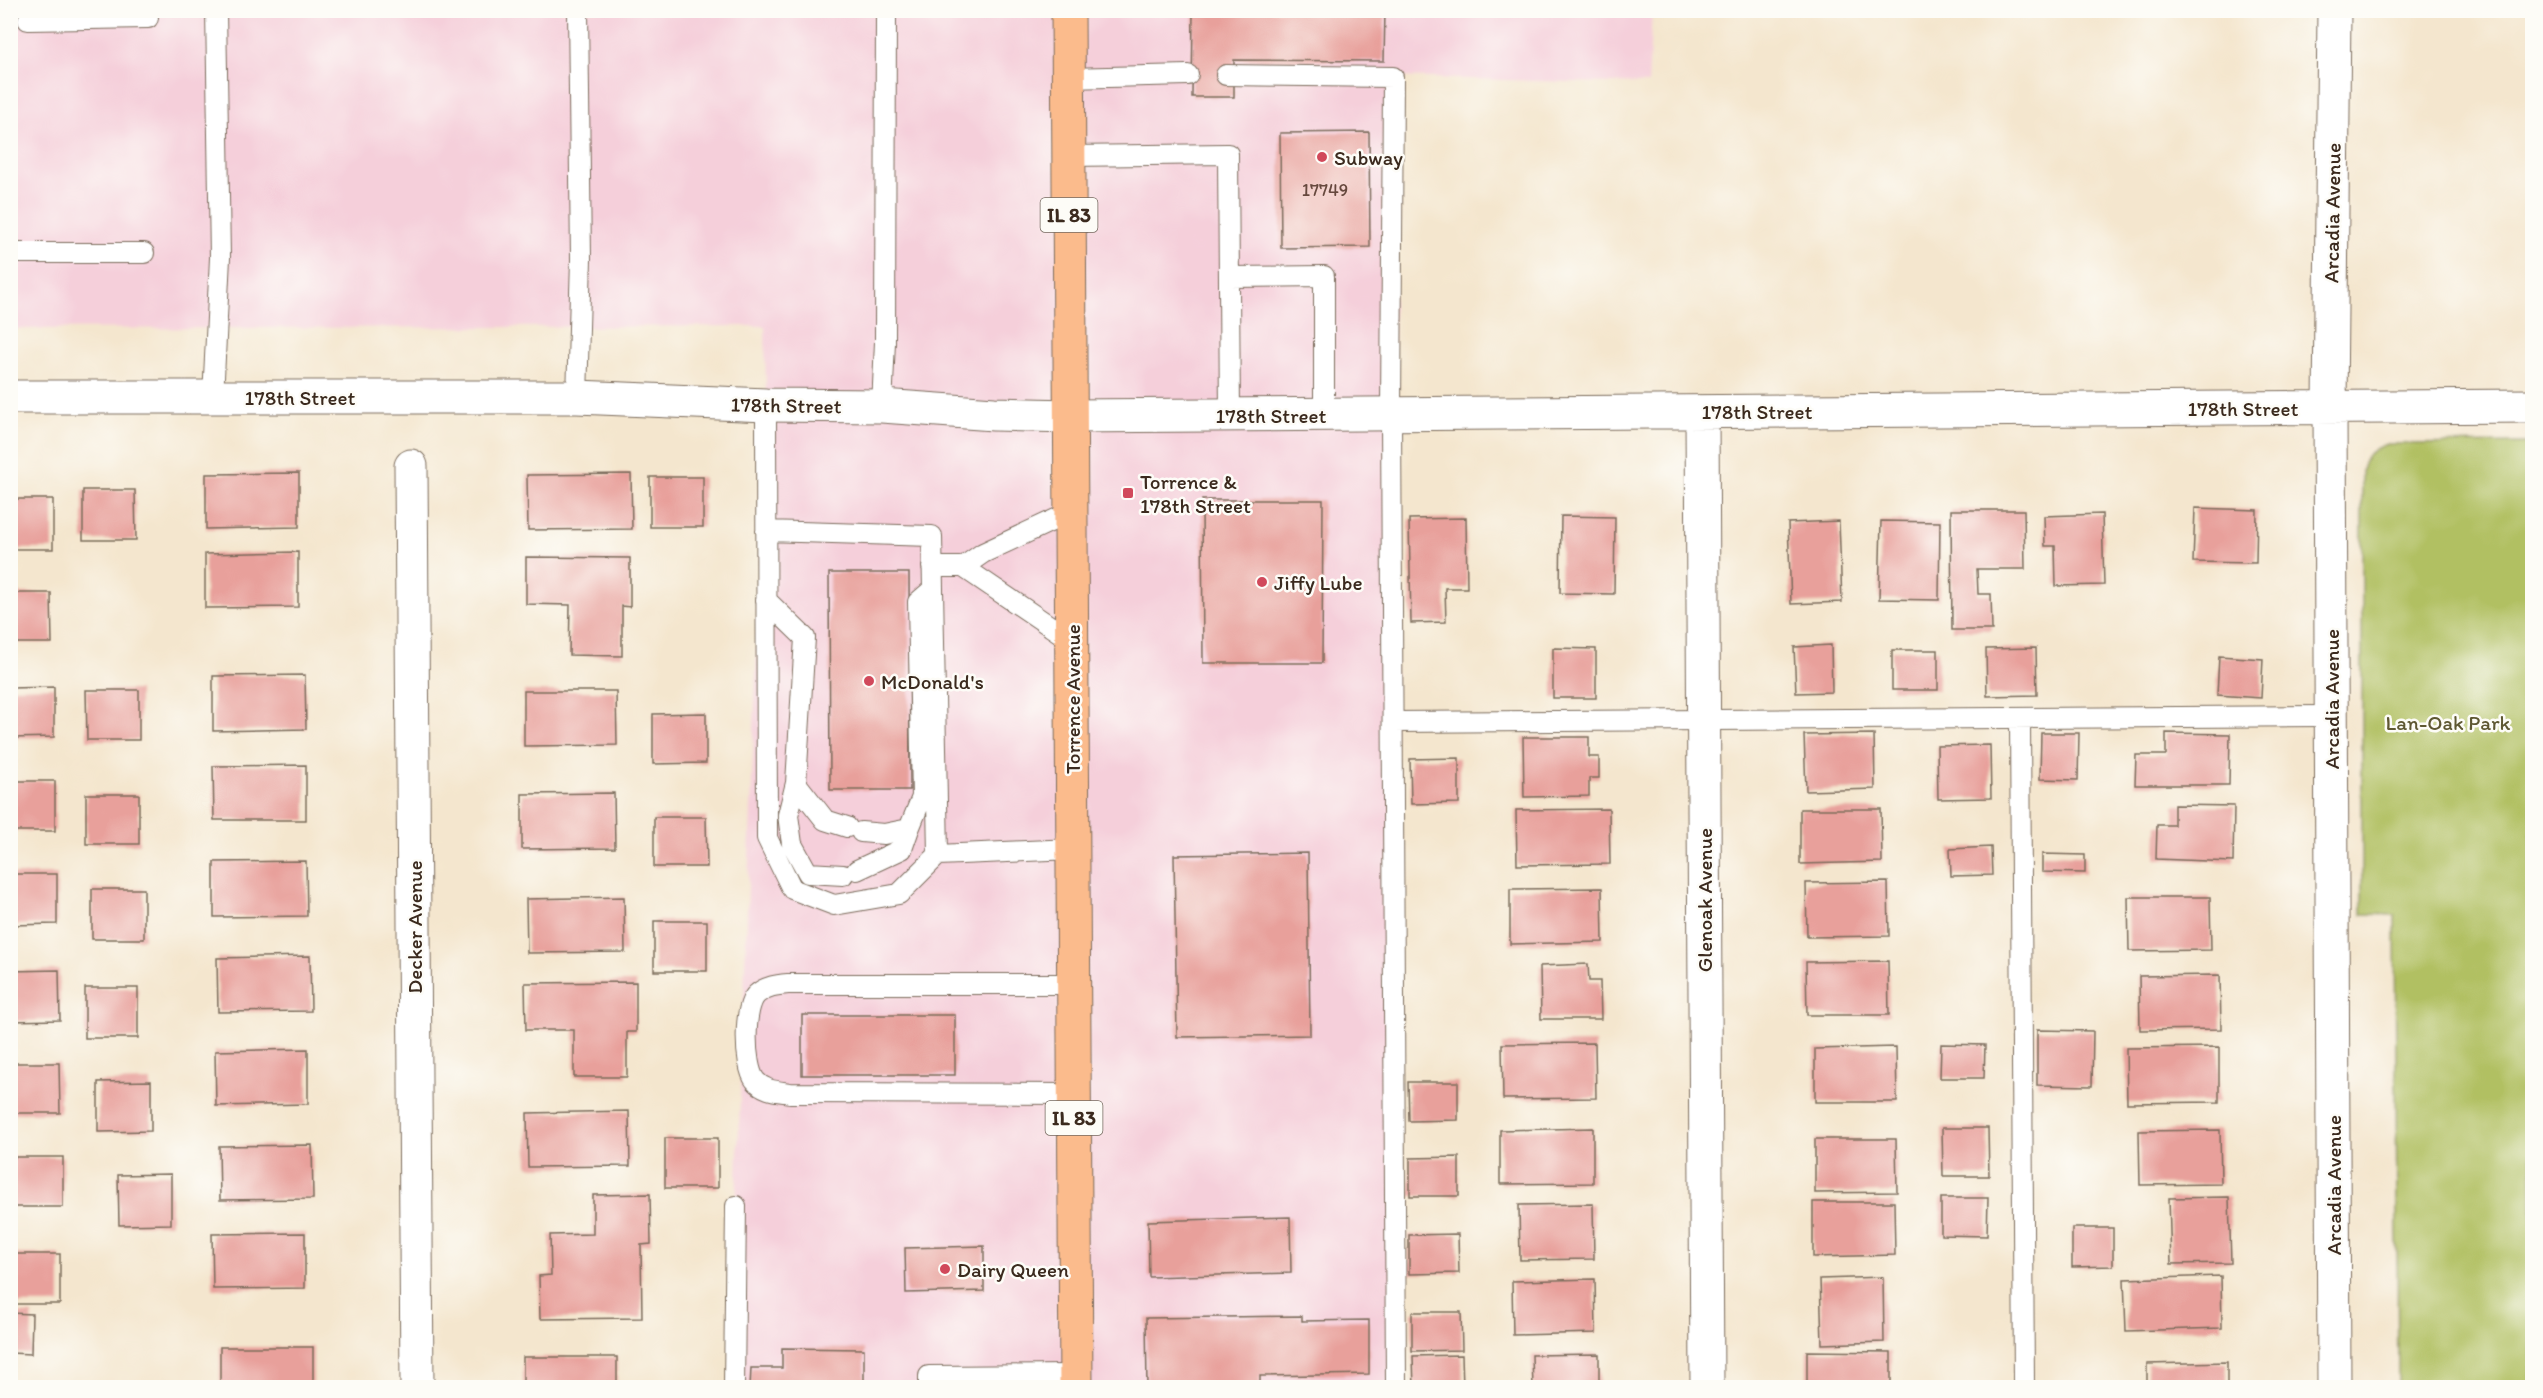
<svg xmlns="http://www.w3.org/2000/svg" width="2543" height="1398" viewBox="0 0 2543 1398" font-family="Itim,sans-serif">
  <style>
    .built { fill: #f5cfda }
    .green { fill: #b1c062; stroke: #767540; stroke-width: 1.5 }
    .building { fill: #e8a09b }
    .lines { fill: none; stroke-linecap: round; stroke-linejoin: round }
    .service-casing { stroke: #7c6c5c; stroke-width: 22 }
    .minor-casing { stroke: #7c6c5c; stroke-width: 35 }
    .primary-casing { stroke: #7c6c5c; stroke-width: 35 }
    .service { stroke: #fff; stroke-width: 20 }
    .minor { stroke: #fff; stroke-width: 33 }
    .primary { stroke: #fbbb8c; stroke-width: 33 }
    .poi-dot { fill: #d1495b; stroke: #fdfcf7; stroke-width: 2 }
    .labels { text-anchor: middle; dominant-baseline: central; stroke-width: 5; stroke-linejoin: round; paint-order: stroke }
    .number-label { font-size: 18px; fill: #66483d }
    .shield { fill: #fdfcf7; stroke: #75695f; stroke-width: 1.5 }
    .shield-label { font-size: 20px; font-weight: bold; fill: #3b2a1e }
    .poi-label { font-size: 21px; fill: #3b2a1e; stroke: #fdfcf7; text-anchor: start }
    .street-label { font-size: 21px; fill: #3b2a1e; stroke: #fdfcf7 }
    .park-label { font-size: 21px; fill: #5e5732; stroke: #fdfcf7 }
  </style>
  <rect width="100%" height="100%" fill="#fdfcf7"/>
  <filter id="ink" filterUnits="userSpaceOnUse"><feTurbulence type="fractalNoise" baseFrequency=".0167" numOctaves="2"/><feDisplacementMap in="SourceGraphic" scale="12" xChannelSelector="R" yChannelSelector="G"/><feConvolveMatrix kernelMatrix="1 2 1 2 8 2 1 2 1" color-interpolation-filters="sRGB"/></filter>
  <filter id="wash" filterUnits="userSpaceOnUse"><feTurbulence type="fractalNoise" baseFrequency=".008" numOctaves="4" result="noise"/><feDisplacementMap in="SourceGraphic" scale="24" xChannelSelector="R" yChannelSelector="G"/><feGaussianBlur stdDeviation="1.35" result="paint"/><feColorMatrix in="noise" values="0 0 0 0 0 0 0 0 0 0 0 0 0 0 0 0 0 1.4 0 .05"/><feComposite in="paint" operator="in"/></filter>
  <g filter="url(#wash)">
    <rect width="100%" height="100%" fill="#f4e6ce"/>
    <!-- built -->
    <path class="built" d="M 10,11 L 1652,11 L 1648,84 L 1393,77 L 1397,1387 L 734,1387 L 736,1206 L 766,405 L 765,326 L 11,329 Z"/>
    <!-- green -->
    <path class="green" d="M 2532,443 L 2532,1387 L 2398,1387 L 2395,915 L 2362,914 L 2362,471 C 2365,455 2371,449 2387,444 Z"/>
    <g id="blocks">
      <!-- building -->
      <path class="building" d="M 1193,10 L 1385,10 L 1384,61 L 1234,60 L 1234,97 L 1192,97 Z
        M 1369,132 L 1370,247 L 1281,248 L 1280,133 Z
        M 299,473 L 299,527 L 206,529 L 206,474 Z
        M 631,474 L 632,529 L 528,530 L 527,475 Z
        M 650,477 L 703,477 L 703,527 L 650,527 Z
        M 83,490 L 135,490 L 136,540 L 83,540 Z
        M 10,499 L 53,499 L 53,549 L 10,549 Z
        M 1202,500 L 1323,500 L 1322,663 L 1203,663 Z
        M 2195,508 L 2257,510 L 2256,563 L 2193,562 Z
        M 1951,510 L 2024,510 L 2025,569 L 1977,569 L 1978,594 L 1991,594 L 1992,630 L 1952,630 Z
        M 2102,514 L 2104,585 L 2056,586 L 2055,546 L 2045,546 L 2044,516 Z
        M 1561,516 L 1615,517 L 1614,594 L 1560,593 Z
        M 1466,518 L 1467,588 L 1445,588 L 1446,622 L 1411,623 L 1409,519 Z
        M 1839,521 L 1842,602 L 1791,604 L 1788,523 Z
        M 1881,521 L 1940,522 L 1939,600 L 1879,599 Z
        M 298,552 L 298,607 L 205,608 L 205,554 Z
        M 526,557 L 630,558 L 630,607 L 622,606 L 622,656 L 569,655 L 570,605 L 526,604 Z
        M 829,573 L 909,573 L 910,790 L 830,790 Z
        M 10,593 L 51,593 L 52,643 L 10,643 Z
        M 1831,645 L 1832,692 L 1796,693 L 1794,647 Z
        M 1553,648 L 1596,649 L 1596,698 L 1553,698 Z
        M 2036,648 L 2037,695 L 1987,696 L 1986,649 Z
        M 1892,650 L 1938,650 L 1938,690 L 1892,690 Z
        M 2219,656 L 2263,659 L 2261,698 L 2217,695 Z
        M 305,675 L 306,729 L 213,731 L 213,676 Z
        M 54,687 L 54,737 L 10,738 L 10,688 Z
        M 86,690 L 139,690 L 139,740 L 87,740 Z
        M 524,691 L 616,691 L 617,745 L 524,746 Z
        M 706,713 L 706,763 L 653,764 L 653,714 Z
        M 2041,733 L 2079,733 L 2078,780 L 2040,779 Z
        M 2166,733 L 2230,734 L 2229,785 L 2135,785 L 2136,755 L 2166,755 Z
        M 1874,734 L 1875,789 L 1806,791 L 1804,735 Z
        M 1523,737 L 1589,737 L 1589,757 L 1599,757 L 1599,778 L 1589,778 L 1589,796 L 1524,797 Z
        M 1990,745 L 1991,798 L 1938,799 L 1937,746 Z
        M 1459,758 L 1459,803 L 1411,804 L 1410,759 Z
        M 306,765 L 306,820 L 214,820 L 213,766 Z
        M 10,781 L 55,781 L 55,831 L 10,831 Z
        M 614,793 L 615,848 L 522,849 L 522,794 Z
        M 86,794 L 139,794 L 139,844 L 86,844 Z
        M 2174,805 L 2234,806 L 2233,862 L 2156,859 L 2157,825 L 2174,825 Z
        M 1609,809 L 1610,864 L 1517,865 L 1516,810 Z
        M 1800,809 L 1881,809 L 1882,862 L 1800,864 Z
        M 654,817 L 706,817 L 707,867 L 654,867 Z
        M 1991,847 L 1992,875 L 1951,876 L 1950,849 Z
        M 1308,853 L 1310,1035 L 1177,1037 L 1174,855 Z
        M 2042,854 L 2085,855 L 2085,873 L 2042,872 Z
        M 306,861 L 307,916 L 214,917 L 214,862 Z
        M 10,874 L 57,874 L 57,924 L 10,925 Z
        M 1888,882 L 1889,936 L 1807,937 L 1806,883 Z
        M 1602,888 L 1603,942 L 1510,944 L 1510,889 Z
        M 92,889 L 144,889 L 144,939 L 92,939 Z
        M 624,897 L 625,952 L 527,953 L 526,899 Z
        M 2128,897 L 2210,897 L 2211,950 L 2129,951 Z
        M 654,921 L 707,921 L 707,971 L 654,971 Z
        M 310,956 L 311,1011 L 218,1012 L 217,958 Z
        M 1888,961 L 1889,1015 L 1807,1015 L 1806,962 Z
        M 1588,964 L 1589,981 L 1600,981 L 1601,1019 L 1541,1019 L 1540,966 Z
        M 59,970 L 60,1020 L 10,1021 L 10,971 Z
        M 2220,975 L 2221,1029 L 2140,1030 L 2139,976 Z
        M 636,982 L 636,1032 L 627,1032 L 627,1077 L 574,1077 L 574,1030 L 526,1030 L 525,983 Z
        M 85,988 L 138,988 L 138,1038 L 85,1038 Z
        M 802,1015 L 955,1015 L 955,1075 L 802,1075 Z
        M 2037,1030 L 2093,1031 L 2092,1086 L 2037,1085 Z
        M 1595,1043 L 1596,1098 L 1503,1099 L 1502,1044 Z
        M 1941,1044 L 1985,1045 L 1984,1078 L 1940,1078 Z
        M 1896,1047 L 1897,1102 L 1815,1102 L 1815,1049 Z
        M 2219,1047 L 2219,1102 L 2127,1103 L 2126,1048 Z
        M 308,1049 L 308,1104 L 216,1106 L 215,1051 Z
        M 10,1063 L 59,1063 L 60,1113 L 10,1113 Z
        M 151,1081 L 151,1131 L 98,1132 L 98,1082 Z
        M 1408,1082 L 1458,1082 L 1458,1120 L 1409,1121 Z
        M 629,1111 L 630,1166 L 528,1167 L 527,1113 Z
        M 1593,1128 L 1593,1183 L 1500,1184 L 1500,1130 Z
        M 1942,1128 L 1988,1128 L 1989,1176 L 1943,1176 Z
        M 2220,1130 L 2221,1184 L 2140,1185 L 2139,1131 Z
        M 665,1138 L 718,1138 L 718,1188 L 665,1188 Z
        M 1815,1139 L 1896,1139 L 1897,1192 L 1815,1193 Z
        M 312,1145 L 313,1199 L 220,1200 L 219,1146 Z
        M 10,1157 L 63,1157 L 63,1207 L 11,1207 Z
        M 1459,1157 L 1459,1196 L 1410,1196 L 1410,1158 Z
        M 171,1174 L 171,1224 L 119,1225 L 118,1175 Z
        M 650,1194 L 651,1244 L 641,1245 L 642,1318 L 540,1319 L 539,1276 L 551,1275 L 550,1235 L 593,1234 L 593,1195 Z
        M 2229,1197 L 2231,1263 L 2171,1264 L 2169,1198 Z
        M 1941,1198 L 1988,1198 L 1987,1236 L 1941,1235 Z
        M 1813,1202 L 1894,1202 L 1895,1255 L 1813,1257 Z
        M 1593,1204 L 1594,1259 L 1520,1260 L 1519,1205 Z
        M 1290,1217 L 1291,1273 L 1149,1277 L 1148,1221 Z
        M 2072,1228 L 2113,1228 L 2113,1266 L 2072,1267 Z
        M 305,1233 L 305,1288 L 213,1289 L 212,1234 Z
        M 1458,1234 L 1459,1273 L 1409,1274 L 1409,1235 Z
        M 984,1246 L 984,1291 L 906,1293 L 905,1248 Z
        M 10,1254 L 60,1254 L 60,1304 L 10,1304 Z
        M 2221,1276 L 2222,1328 L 2126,1331 L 2124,1279 Z
        M 1883,1277 L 1884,1342 L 1822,1344 L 1820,1279 Z
        M 1595,1279 L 1596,1333 L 1513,1335 L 1512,1281 Z
        M 1412,1312 L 1461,1312 L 1462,1350 L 1412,1351 Z
        M 10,1313 L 32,1314 L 31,1354 L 10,1353 Z
        M 1302,1316 L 1302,1321 L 1369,1320 L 1369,1374 L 1260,1376 L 1260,1388 L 1147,1388 L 1146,1318 Z
        M 220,1347 L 313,1347 L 313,1388 L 220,1388 Z
        M 782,1348 L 864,1349 L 864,1388 L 750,1388 L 751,1368 L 782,1368 Z
        M 1807,1351 L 1891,1352 L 1891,1388 L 1807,1388 Z
        M 1599,1354 L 1599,1388 L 1533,1388 L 1532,1355 Z
        M 1462,1355 L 1463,1388 L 1414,1388 L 1413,1356 Z
        M 523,1357 L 617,1357 L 617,1388 L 523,1388 Z
        M 2227,1362 L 2227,1388 L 2147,1388 L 2147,1364 Z"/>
    </g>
  </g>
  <g filter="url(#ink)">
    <use href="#blocks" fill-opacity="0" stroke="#7c6c5c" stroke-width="1.5"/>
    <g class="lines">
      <!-- service casing -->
      <g class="service-casing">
        <path id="service" d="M 28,20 L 148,18
          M 1226,75 L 1393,77 L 1391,414 L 1396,1388
          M 1068,78 L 1188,75
          M 1069,156 L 1228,154 L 1230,415
          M 10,253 L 144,253
          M 1229,277 L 1324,276 L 1324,414
          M 213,397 L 220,258 L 216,10
          M 577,397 L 581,259 L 578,10
          M 766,405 L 767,838 L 792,889 L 834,905 L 899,894 L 938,855 L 1073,849
          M 882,406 L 885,342 L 886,10
          M 766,531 L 932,536 L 938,855
          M 932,567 L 963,567 L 1072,641
          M 963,567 L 983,553 L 1071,512
          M 766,600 L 805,638 L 796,783 L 788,815 L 792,844 L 808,873 L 843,875
          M 2020,718 L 2024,1388
          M 1393,722 L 2331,716
          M 796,783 L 825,820 L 847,827
          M 861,832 L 884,834 L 909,829 L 922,797 L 918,602 L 933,589
          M 857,870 L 902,849 L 909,829
          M 1074,984 L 788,984 C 777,985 766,986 757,994 C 743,1006 744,1065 755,1080 C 764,1091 777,1091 790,1093 L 1074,1094
          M 734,1388 L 736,1206
          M 929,1388 L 929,1376 L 1076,1375"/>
      </g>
      <!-- minor casing -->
      <g class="minor-casing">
        <path id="minor" d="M 2334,10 L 2330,407 L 2334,1388
          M 10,397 L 577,397 L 766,405 L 882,406 L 994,414 L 1070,416 L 2532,406
          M 1702,412 L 1707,1388
          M 411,466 L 417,1388"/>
      </g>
      <!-- primary casing -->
      <g class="primary-casing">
        <path id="primary" d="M 1068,10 L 1076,1388"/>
      </g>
      <!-- service -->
      <use href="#service" class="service"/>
      <!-- minor -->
      <use href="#minor" class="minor"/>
      <!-- primary -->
      <use href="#primary" class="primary"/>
    </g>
  </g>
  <!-- markers -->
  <g class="poi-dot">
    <circle cx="1322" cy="157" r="6"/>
    <rect x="1122" y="487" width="12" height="12" rx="3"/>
    <circle cx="1262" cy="582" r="6"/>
    <circle cx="869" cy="681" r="6"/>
    <circle cx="945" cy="1269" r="6"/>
  </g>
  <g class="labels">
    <!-- number labels -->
    <g class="number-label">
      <text x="1325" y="190">17749</text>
    </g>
    <!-- shield labels -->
    <g class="shield">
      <rect x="1040.5" y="198" width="57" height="34" rx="4.5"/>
      <rect x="1045.5" y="1101" width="57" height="34" rx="4.5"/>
    </g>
    <g class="shield-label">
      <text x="1069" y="215">IL 83</text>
      <text x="1074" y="1118">IL 83</text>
    </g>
    <!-- poi labels -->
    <g class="poi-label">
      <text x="1334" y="157">Subway</text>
      <text x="1140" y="481">Torrence &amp;<tspan x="1140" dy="24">178th Street</tspan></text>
      <text x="1274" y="582">Jiffy Lube</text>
      <text x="881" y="681">McDonald's</text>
      <text x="957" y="1269">Dairy Queen</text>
    </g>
    <!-- street labels -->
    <g class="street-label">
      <text transform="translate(2332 213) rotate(-89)">Arcadia Avenue</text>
      <text x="300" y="397">178th Street</text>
      <text transform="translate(786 405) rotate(1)">178th Street</text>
      <text x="2243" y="408">178th Street</text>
      <text x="1757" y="411">178th Street</text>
      <text x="1271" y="415">178th Street</text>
      <text transform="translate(1072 699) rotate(-90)">Torrence Avenue</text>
      <text transform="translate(2331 699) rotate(-90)">Arcadia Avenue</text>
      <text transform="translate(1704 900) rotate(-90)">Glenoak Avenue</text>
      <text transform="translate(414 927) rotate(-90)">Decker Avenue</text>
      <text transform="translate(2333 1185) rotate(-90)">Arcadia Avenue</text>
    </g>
    <!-- park labels -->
    <g class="park-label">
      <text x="2448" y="722">Lan-Oak Park</text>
    </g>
  </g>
  <!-- margin -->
  <rect width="2543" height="1398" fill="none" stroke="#fdfcf7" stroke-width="36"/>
</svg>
